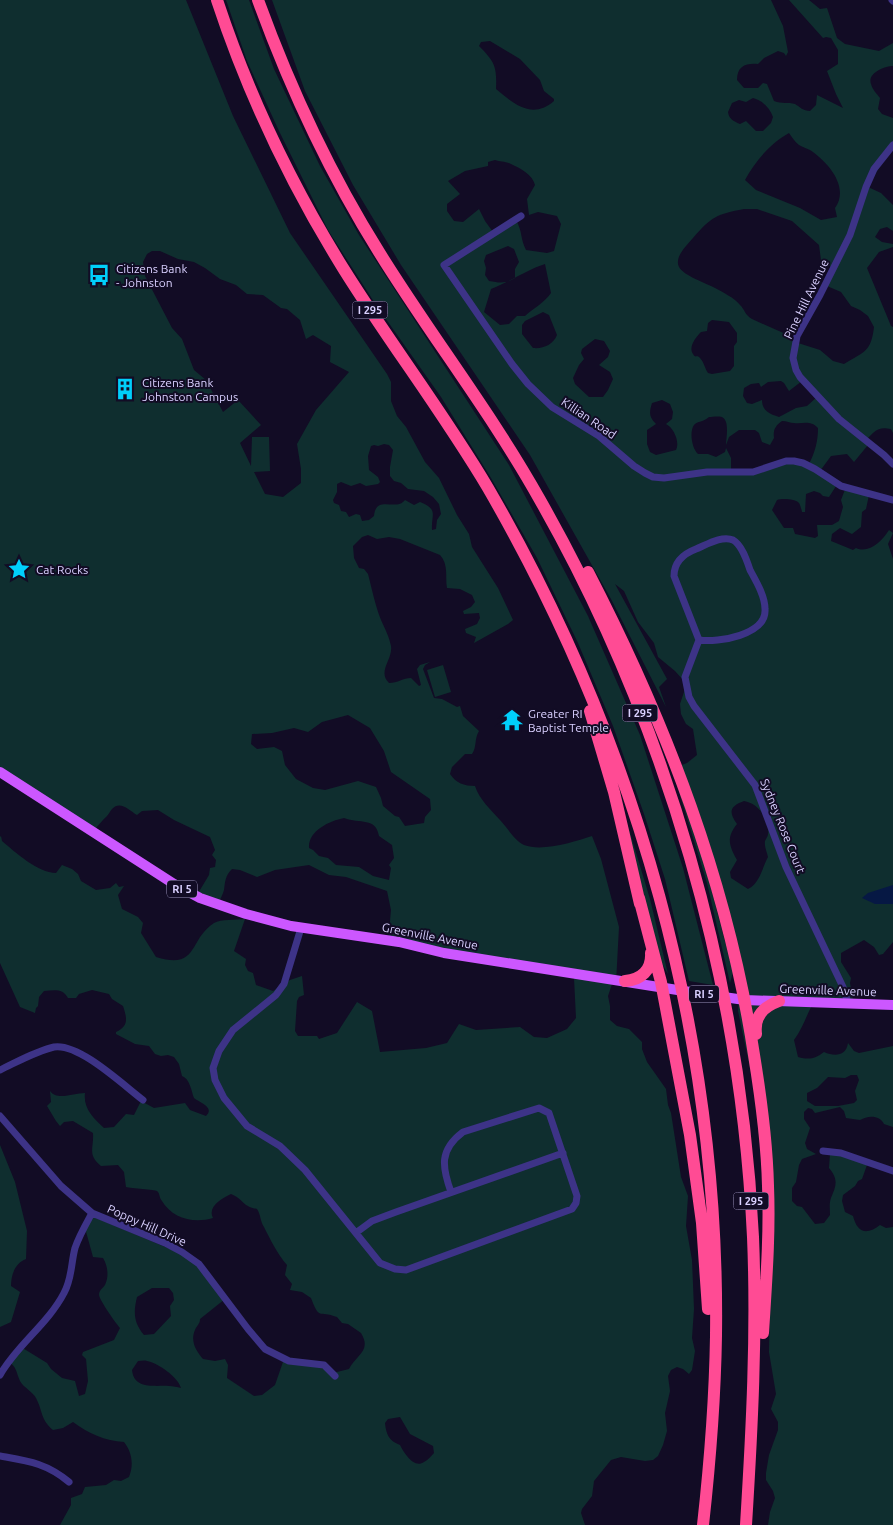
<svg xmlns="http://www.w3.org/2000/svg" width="893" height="1525" viewBox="0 0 893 1525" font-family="Ubuntu,sans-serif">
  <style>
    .green { fill: #0f2e2f; fill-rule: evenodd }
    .water { fill: #061844 }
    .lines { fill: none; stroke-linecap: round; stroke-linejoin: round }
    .street { stroke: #3d3387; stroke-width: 7 }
    .primary { stroke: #cc57ff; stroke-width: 10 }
    .highway { stroke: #ff4b94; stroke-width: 12 }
    .labels { text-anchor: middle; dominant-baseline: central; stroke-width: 4; stroke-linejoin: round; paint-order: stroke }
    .shield { fill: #120c25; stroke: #9d95be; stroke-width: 1 }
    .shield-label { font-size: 11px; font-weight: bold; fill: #d9d0ff }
    .poi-label { font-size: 12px; fill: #d9d0ff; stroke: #120c25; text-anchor: start }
    .street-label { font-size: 12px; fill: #d9d0ff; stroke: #120c25 }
  </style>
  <rect width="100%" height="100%" fill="#120c25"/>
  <!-- green -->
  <path class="green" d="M 0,0 L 186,0 L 233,116 L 290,233 L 387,374 L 391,382 L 391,401 L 397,416 L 406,427 L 425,462 L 439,478 L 457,515 L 469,534 L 472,547 L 498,588 L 513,620 L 508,624 L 474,643 L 476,637 L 466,633 L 465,629 L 477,624 L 480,618 L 479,613 L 464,614 L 463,611 L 471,607 L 475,602 L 472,595 L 460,589 L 447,588 C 445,577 449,565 440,555 L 400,539 L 389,537 L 377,539 L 368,535 L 362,537 L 353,546 L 354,558 L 359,568 L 364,569 L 368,574 C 372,589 375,605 381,620 C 385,629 389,636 391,646 C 393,660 377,671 389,683 C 398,683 403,678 411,678 L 419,686 L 421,685 L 417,669 L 420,665 L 430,662 L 425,665 L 423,669 L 434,698 L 442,699 L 457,707 L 460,706 L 463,716 L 479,731 C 474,739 477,747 472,754 L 465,754 L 452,767 L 450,774 C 456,783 464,786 475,786 C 479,799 491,810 500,820 C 507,827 514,840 524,845 C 542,852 574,842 592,836 L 601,859 L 619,927 L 616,983 L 612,984 L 608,996 L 610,1006 L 610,1020 L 617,1026 L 629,1029 L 642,1042 L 642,1049 L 647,1062 L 666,1089 L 668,1105 L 671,1113 L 681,1177 L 688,1196 L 686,1226 L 692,1260 L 694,1309 L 692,1338 L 695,1351 L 692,1370 L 689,1374 L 683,1369 L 677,1367 L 671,1370 L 668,1376 L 670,1391 L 665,1413 L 667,1431 L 663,1445 L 658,1456 L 653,1460 L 645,1461 L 621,1457 L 611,1460 L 594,1481 L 592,1496 L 582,1509 L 581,1513 L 585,1525 L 60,1525 L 71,1505 L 71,1498 L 82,1494 L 85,1487 L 106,1485 L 114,1480 L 121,1481 L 129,1477 C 134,1465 132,1452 124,1442 C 105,1441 88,1433 73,1422 L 63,1428 L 53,1430 C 40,1419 43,1411 36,1398 C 32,1391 24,1388 20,1381 C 16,1372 17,1367 8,1361 L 21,1347 L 47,1363 L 51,1369 L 62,1378 L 75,1381 L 79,1396 L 85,1394 L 88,1381 L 86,1359 L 82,1355 L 83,1352 L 114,1340 L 120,1328 C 115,1322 100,1301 99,1295 C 99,1290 103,1288 105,1285 C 109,1277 108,1266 103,1258 L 93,1257 L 85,1228 L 94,1217 L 182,1254 L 203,1270 L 225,1299 L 200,1319 C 200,1324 197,1325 195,1330 C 190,1341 196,1351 203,1359 L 215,1361 L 225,1359 L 228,1365 L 227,1378 L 254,1396 L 262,1395 L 275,1385 L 284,1359 L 326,1365 L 333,1373 L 349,1369 C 356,1355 372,1351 361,1333 L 348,1324 L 342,1323 L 337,1317 C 318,1310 320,1321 311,1298 L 302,1292 L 290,1290 L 292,1284 L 285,1275 L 287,1265 C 278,1255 270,1239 264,1227 C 260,1221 261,1215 257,1209 C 241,1206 244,1199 231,1194 C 222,1198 207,1207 213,1218 C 193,1224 172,1218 162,1201 C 159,1198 160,1193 157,1191 C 155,1190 131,1188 126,1187 L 124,1172 L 118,1165 L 101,1166 C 87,1154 94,1149 93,1133 L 73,1121 L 64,1122 L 60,1126 L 56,1121 L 47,1106 L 51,1102 L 50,1091 C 57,1101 74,1093 85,1093 C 83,1108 93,1118 104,1128 L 114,1127 L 126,1114 L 134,1115 L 141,1101 L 154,1108 L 185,1103 L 190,1110 L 206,1116 C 215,1107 200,1103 194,1098 C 191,1090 190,1079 182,1076 L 179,1064 L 174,1057 L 168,1055 L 161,1056 L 155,1054 L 149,1046 L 135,1044 L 116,1034 L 116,1032 C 129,1026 127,1018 123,1006 L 112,999 L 109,994 L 92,990 L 79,994 L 76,998 L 68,998 C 63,988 54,990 44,991 L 39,997 L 38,1006 L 36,1008 L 35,1013 L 20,1007 L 0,963 L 0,837 L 1,836 L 2,841 C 15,852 38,873 56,873 L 62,865 L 72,869 L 78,874 L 81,881 L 96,890 L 110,888 L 116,883 L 119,887 L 124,886 L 118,895 L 122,909 L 138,917 L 143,923 L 141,933 L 156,957 C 199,970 188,940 214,923 C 221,919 236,920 245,919 L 234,951 L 246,959 L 245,965 L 248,971 L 253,973 L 256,985 L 273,991 L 290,980 L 302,976 L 304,995 L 299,997 L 297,1001 L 295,1031 L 298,1036 L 317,1036 L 319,1039 L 337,1033 L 357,1002 L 372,1011 L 380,1052 L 426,1048 L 447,1043 L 459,1024 L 476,1030 L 520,1027 L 534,1037 L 547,1038 L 567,1029 L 576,1018 L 574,978 L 388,944 L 391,910 L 387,891 L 346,877 L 329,875 L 309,865 L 275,870 L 257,877 L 240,870 L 232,869 C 225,876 225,882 224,890 C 223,894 220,899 219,903 L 197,895 L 209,875 L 210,868 L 215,867 L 216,860 L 212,855 L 215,850 L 210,837 L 174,820 L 158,810 L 142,811 L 137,815 C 129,810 120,800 112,809 C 110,811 109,814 107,816 C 102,821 98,825 94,831 L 0,771 ZM 152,251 L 160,251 L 178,259 L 194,262 L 205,268 L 220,279 L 236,285 L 247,294 L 263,295 L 281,308 L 287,309 L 300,320 L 306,339 L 313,335 L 331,346 L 330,362 L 349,372 L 316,410 L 297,444 L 301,469 L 301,483 L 283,497 L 265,494 L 254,472 L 270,471 L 269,437 L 252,437 L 251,466 L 240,443 L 261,425 L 238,400 L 223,412 L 206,380 L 194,370 L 182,339 L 172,328 L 145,276 L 143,262 L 147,254 ZM 384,444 L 389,445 L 393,450 L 390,467 L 390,476 L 394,481 L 401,483 L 408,489 L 424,491 L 433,497 L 439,504 L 441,514 L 437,520 L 436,529 L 432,530 C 431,514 439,510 420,502 L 414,505 L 405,500 C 396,512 376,494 374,516 L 369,520 L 362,521 L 360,515 L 356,514 L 349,517 L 346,512 L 341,511 L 339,505 L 334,503 L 333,500 L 337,492 L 337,484 L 341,482 L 351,486 L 360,483 L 366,486 L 378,484 L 380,482 L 378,477 L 369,470 L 368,456 L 371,446 L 374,445 L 378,446 ZM 348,715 L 370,728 L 384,751 L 391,772 L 430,799 L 431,810 L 425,817 L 424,823 L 405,826 L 399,817 L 395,816 L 383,806 L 381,798 L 376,787 L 358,781 L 325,790 L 313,788 L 296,779 L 285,765 L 282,751 L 274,747 L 257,749 L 251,744 L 252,734 L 272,733 L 294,728 L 308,732 L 322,722 ZM 344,818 C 360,824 376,817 379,836 L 392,845 L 394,858 L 389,865 L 391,868 L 389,880 L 373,876 L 359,867 L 336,865 L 328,858 L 319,856 L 313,850 L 309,848 C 308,831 329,821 344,818 ZM 152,1288 L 169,1288 L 173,1293 L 174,1300 L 170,1306 L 171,1316 L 154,1334 L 144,1335 C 134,1323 133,1313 137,1297 ZM 138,1361 C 141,1361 144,1360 147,1361 C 158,1363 178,1377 181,1388 C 177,1387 173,1386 169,1386 C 155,1385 134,1390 132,1370 ZM 400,1417 L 410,1434 L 433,1446 L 434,1453 C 431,1456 428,1460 424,1462 C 414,1469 404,1453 400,1445 C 389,1441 386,1434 385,1423 L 388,1419 Z
    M 226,0 L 249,0 L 274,69 L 320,166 L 359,235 L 509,465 L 588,616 L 640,735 L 683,868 L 713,985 L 689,981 L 665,879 L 644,814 L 613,726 L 578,643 L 537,558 L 491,478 L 441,397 L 376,305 L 328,230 L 279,131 L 247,61 Z
    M 272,0 L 771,0 L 783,26 L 788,52 L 786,56 L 784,53 L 778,51 L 764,58 L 758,64 C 746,63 737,66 737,80 L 744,88 L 758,88 L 763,83 L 767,84 L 774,101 C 782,104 788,102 795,104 C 800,107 803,111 810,111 L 816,105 L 817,95 L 843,108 L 836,94 L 827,71 L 838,64 L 838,50 L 831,38 L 826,37 L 823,38 L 789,0 L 809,0 L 820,9 L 827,8 L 837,38 L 845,44 L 879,51 L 893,43 L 893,66 C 885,66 867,73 871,84 C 872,89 877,94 880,98 L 878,109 L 882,114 L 893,118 L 893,148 L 886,155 L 868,187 L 881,193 L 893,205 L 893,231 L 887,227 L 880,229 L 875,237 L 882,242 L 893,244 L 893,247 L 879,252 L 867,268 L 891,326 L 893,327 L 893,433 L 891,429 C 877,426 875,431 865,441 L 868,445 L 854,462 L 847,454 L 831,456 L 820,471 L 838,483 L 829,497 L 823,496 L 820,493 L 814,491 L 806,494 L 805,512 L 802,512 C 802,511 800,504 799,503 C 796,499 782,498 777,500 L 772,510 L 784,528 L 793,528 L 795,534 L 815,538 L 818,536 L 817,525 L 832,525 L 839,521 L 843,507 L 841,500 L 846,487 L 869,495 L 866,509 L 862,512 L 861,527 L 852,534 L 840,528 L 832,534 L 831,541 L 853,550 L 856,548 C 869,554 882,541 889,530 L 893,533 L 888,544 L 893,559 L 893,942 L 883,954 L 879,955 L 874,947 L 864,940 L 841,953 L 841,962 L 851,978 L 850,983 L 853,999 L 812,1005 C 806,1017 802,1029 794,1040 L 798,1057 C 809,1060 815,1059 824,1052 C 835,1057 846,1056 848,1043 L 854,1051 L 859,1053 L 893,1046 L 893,1127 L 884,1124 C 880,1115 868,1115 860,1120 L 846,1118 L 844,1111 L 840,1107 L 815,1113 L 812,1109 L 808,1108 L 804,1112 L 804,1119 L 810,1128 L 805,1143 L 807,1149 L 816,1154 L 802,1159 L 799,1165 L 796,1182 L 792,1188 L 792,1201 L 797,1206 L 802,1207 L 815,1224 L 824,1223 L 830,1215 C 830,1210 829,1203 831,1198 C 836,1186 839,1180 829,1168 L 830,1154 L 840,1155 L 867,1165 L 862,1179 L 858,1181 L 855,1186 L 843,1195 L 842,1201 L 845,1212 L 853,1216 C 857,1232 866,1236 880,1225 L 886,1228 L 893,1227 L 893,1525 L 768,1525 L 770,1512 L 775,1498 L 773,1491 L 766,1480 L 766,1473 L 769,1455 L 778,1430 L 778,1422 L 771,1409 L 776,1394 L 769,1352 L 771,1258 L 754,1087 L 738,1011 L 739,995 L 679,766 L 687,763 L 697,755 L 693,729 L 686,724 L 681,714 L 680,704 L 685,689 L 684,681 L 675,671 L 658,657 L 654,643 L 638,622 L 624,591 L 615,584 L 667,679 L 659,687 L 666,707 L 611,599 L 530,455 L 401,265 L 353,185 L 305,91 ZM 490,41 L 520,59 L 540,80 L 544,91 L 554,99 L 554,101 C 532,120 514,104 496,89 C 497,67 495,62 479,46 L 481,42 ZM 753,98 C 762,100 770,108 773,117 L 771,123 L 763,131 L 756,131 L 746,121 L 740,124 C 733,121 729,119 728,112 L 732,103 L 739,100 L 746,102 ZM 789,133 C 792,137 795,142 799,145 C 802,147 806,148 810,150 C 828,162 850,187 835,208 L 837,217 L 821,220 L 800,208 L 756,190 L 745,180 C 755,161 771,143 789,133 ZM 495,160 C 500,162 505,161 511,164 C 520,168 533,175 535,185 L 527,199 L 529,215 L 538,212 L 557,216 L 561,224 L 554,251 L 547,253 L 526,250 C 520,238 523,233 516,220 L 493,232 L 485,221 L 479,209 L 463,222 L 454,221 L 447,211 L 447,204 L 460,194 L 448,181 L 465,171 L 488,166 L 488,162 ZM 744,209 L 757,209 L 792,221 L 819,245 L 821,260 L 834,269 L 827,286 L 841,292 L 851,306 L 860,310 L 868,316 L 874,327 C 871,352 865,351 844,364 L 833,361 L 820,350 L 798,343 L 797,339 C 782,332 767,326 752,319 C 745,315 745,310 740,305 C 735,298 722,292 715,288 C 706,283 684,276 679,267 C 674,257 687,245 693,238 C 711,217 717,214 744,209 ZM 508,246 L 514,249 L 519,262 L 515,269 L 515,278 C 505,284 500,283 489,281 L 485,275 L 486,268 L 484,261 L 486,255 ZM 545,264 L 551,293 C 544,303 535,307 525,316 L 517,316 L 509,324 L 500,325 L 484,312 L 491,289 C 510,282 526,270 545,264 ZM 543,312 L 549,315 L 557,335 C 553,345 543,349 533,348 L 522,334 L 522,325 L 525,321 ZM 712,320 L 729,322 L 737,333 L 737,342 L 734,346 L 734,366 L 730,371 L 712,374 L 708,373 C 705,369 704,362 700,358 C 696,354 696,359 693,354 C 688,347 696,337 701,332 L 707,331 L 708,323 ZM 595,339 L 604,341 L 610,351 L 608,357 L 599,365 L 610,372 L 613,379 L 608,390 L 603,397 L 589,397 L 575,384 L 573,378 L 579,365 L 584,359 L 581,353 L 582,349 ZM 781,381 L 784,383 L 789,391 L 802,381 L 817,397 L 807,406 L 796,408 L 779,417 C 770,414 762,411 762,400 L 752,404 L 747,403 L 743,396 L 744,388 L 751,384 L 759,383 L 761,387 L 768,382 ZM 662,400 L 670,404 L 673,412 L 672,419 L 666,424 C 674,428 680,442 676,450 L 656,455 L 650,452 L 647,444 L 647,430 L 656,424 C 649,417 649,413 652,403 ZM 709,417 C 712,417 718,416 722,417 C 730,421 726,438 726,445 L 729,437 L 739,430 L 755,430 L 759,433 L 762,442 L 770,445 L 774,438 C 773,430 775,426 782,421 C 787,421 790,423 794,423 C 804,424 810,420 818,428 C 818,441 815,452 809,464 L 776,463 L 751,471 L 731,470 L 731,458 L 726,448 L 725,452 L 716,457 L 708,454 L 698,454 C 692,449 689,432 694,425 C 697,421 704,422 709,417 ZM 744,801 C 758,803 771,820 768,834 C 768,836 766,839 765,841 C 764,846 767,852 768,857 C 762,868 760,883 748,889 L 731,878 L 730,872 L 737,860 C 729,845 726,838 737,824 C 728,812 730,806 744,801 ZM 851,1075 L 857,1075 L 859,1080 L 855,1091 L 857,1100 L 854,1103 L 838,1106 L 815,1106 L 807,1101 L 807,1093 L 817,1088 L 828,1077 L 845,1078 Z
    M 443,665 L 451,692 L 435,697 L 427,670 Z
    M 674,776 L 713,886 L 733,972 L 730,983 L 707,883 Z
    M 618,793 L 650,899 L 668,974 L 660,960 Z
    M 0,1145 L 15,1182 L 27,1231 L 26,1259 C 15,1263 11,1275 11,1286 L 20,1292 L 11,1322 L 0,1327 Z"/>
  <!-- water -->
  <path class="water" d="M 893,885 L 893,904 L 875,904 L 862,898 L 868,893 Z"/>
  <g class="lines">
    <!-- street -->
    <path class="street" d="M 892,0 L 893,1
      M 893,145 L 874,169 L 866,187 L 850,235 L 820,295 L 797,336 L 793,358 L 796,370 L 800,377 L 839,419 L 884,455 L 893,464
      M 521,216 L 444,265 L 512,364 L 528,384 L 552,407 L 599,436 L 634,466 L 645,473 L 653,477 L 664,478 L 707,472 L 753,472 L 786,461 L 794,461 L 803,463 L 815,469 L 841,486 L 893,500
      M 699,640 C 718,643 767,635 765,609 C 765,596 756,581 750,570 C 747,561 742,545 733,540 C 722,535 706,545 696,549 C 683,554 674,562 674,576 L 699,640 L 685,677 L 689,697 L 694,706 L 755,785 L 786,867 L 843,987 L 848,1003
      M 301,928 L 284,984 L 276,995 L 233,1030 L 219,1051 L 213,1068 L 215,1080 L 224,1098 L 247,1126 L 280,1146 L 305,1170 L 380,1263 L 395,1269 L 406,1270 L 572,1209 L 576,1203 L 577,1196 L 549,1113 L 539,1108 L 463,1132 C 439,1150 442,1167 451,1192
      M 0,1070 C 17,1062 36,1051 54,1047 C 79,1043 122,1084 143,1100
      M 0,1116 L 61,1186 L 92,1213 L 165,1243 L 182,1252 L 199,1264 L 248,1329 L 265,1349 L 289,1361 L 324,1365 L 335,1376
      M 823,1151 L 841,1153 L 893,1171
      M 357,1232 L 372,1221 L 396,1212 L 563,1153
      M 0,1375 C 17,1345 48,1324 64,1293 C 72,1279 71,1263 75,1248 C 79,1236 86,1224 92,1213
      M 0,1456 C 28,1461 46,1463 69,1482"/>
    <!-- primary -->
    <path class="primary" d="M 0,772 L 174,884 L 200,898 L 246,914 L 291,926 L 399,942 L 444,953 L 709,995 L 745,1000 L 893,1005"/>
    <!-- highway -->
    <path class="highway" d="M 217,0 C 248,94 291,184 343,268 C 389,342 443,412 488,488 C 637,745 720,1038 716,1336 C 715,1399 710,1462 703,1525
      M 258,0 C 290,88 329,172 379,252 C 431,336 492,414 540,500 C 667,723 741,981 753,1237 C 757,1333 752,1429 746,1525
      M 588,572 C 667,725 728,884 754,1055 C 761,1098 767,1142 768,1186 C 770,1235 766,1284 763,1333
      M 590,711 L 614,792 L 640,904
      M 639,898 L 661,982 L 690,1135 L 702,1223 L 708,1309
      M 625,981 C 641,980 652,970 651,953
      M 756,1034 C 754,1016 763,1007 779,1001"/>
  </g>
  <!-- icons -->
  <defs>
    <g id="bus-bare" transform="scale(1.725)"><path d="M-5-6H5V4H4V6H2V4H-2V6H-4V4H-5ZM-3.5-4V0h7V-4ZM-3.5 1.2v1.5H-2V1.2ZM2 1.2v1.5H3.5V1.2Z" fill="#00cffb" stroke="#120c25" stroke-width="2.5" paint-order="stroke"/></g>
    <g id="building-bare" transform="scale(1.725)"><path d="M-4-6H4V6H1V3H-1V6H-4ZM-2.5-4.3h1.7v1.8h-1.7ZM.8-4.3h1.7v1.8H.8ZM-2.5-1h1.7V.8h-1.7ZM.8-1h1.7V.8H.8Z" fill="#00cffb" stroke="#120c25" stroke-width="2.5" paint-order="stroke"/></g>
    <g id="sight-bare" transform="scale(1.725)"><path d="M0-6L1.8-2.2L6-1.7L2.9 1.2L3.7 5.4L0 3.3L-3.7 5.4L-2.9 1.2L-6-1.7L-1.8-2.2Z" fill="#00cffb" stroke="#120c25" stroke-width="2.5" paint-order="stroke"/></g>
    <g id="temple-bare" transform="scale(1.725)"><path d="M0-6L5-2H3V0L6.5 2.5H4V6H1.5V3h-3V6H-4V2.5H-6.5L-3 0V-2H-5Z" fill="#00cffb" stroke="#120c25" stroke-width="2.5" paint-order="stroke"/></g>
  </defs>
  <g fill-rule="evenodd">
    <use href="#bus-bare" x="99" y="275"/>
    <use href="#building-bare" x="125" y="389"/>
    <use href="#sight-bare" x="19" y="569"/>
    <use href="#temple-bare" x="512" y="720"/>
  </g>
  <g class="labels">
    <!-- shield labels -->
    <g class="shield">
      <rect x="352.5" y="301.5" width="35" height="17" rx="4"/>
      <rect x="622.5" y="704.5" width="35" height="17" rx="4"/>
      <rect x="167" y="880.5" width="30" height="17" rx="4"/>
      <rect x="689" y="985.5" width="30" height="17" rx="4"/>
      <rect x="733.5" y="1192.5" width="35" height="17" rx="4"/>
    </g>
    <g class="shield-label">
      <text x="370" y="310">I 295</text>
      <text x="640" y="713">I 295</text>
      <text x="182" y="889">RI 5</text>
      <text x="704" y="994">RI 5</text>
      <text x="751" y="1201">I 295</text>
    </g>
    <!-- poi labels -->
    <g class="poi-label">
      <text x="116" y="268">Citizens Bank<tspan x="116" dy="14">- Johnston</tspan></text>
      <text x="142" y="382">Citizens Bank<tspan x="142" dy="14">Johnston Campus</tspan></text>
      <text x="36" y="569">Cat Rocks</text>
      <text x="528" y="713">Greater RI<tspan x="528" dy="14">Baptist Temple</tspan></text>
    </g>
    <!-- street labels -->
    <g class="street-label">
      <text transform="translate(806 299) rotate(-64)">Pine Hill Avenue</text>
      <text transform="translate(589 418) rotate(34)">Killian Road</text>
      <text transform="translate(783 826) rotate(68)">Sydney Rose Court</text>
      <text transform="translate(430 936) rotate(11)">Greenville Avenue</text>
      <text transform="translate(828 990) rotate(2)">Greenville Avenue</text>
      <text transform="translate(147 1225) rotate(24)">Poppy Hill Drive</text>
    </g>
  </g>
</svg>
